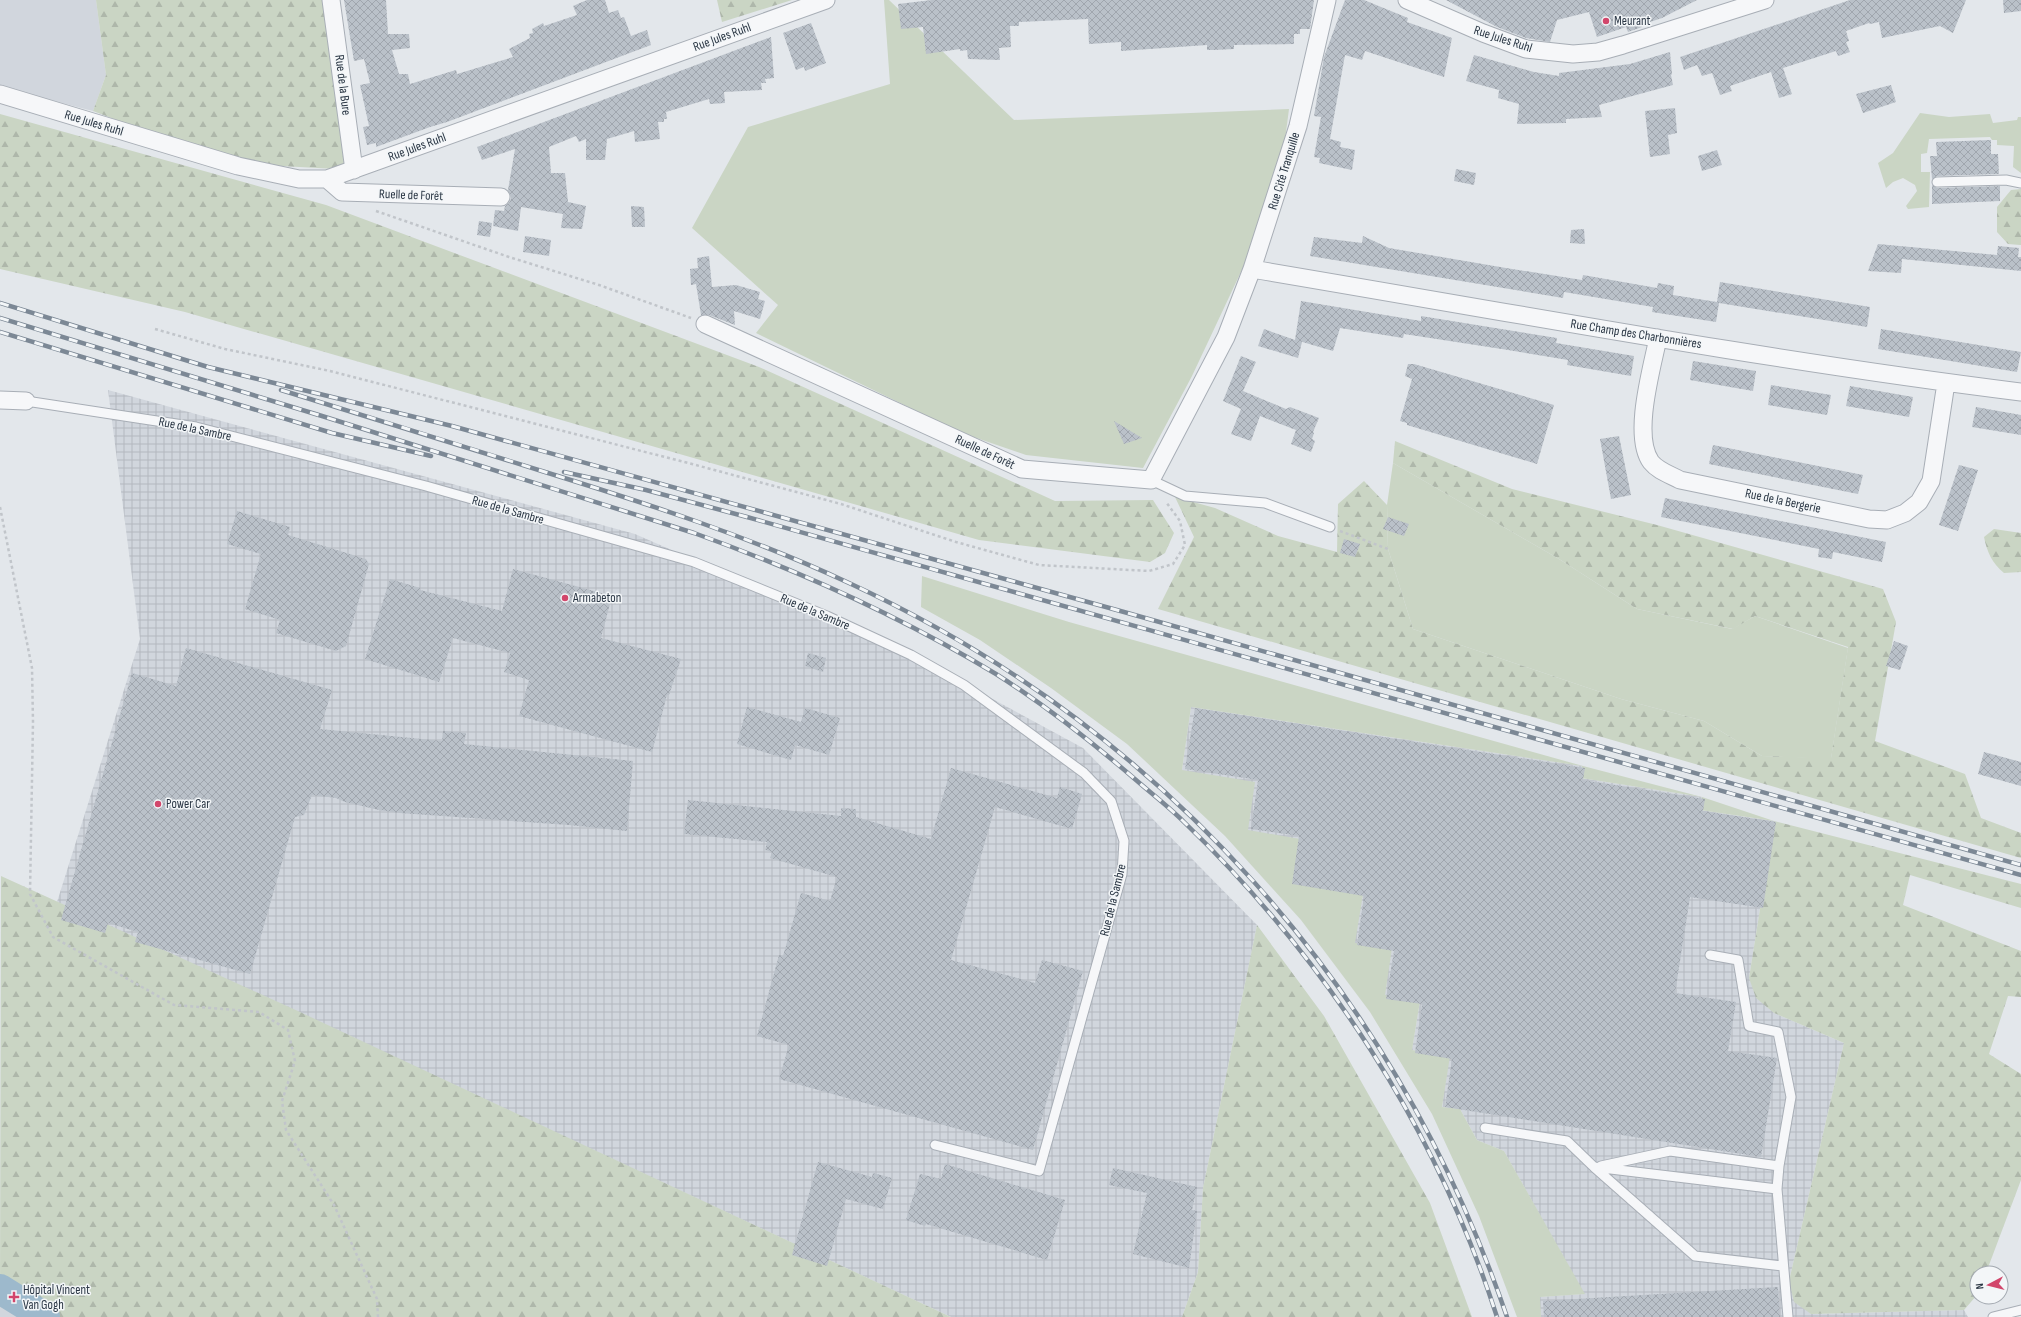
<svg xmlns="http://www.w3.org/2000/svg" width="2021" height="1317" viewBox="0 0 2021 1317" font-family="'Sofia Sans Condensed',sans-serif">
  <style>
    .built { fill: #d1d6dd }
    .industrial { fill: url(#industrial-grid) }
    .green { fill: #cad5c4 }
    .forest { fill: url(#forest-firs) }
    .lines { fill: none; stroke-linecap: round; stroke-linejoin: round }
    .river { stroke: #9db9cc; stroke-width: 30 }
    .building { fill: url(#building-cross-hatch) }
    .service-casing { stroke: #a8aeb6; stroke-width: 11 }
    .minor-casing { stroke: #a8aeb6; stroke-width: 19 }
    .path { stroke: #c1c5ca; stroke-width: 2.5; stroke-dasharray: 3 3; stroke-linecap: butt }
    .service { stroke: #f6f7f9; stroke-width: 9 }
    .minor { stroke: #f6f7f9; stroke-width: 17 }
    .rail-casing { stroke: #7c8895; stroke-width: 4.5 }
    .rail { stroke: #f3f6f8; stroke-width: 3; stroke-dasharray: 9; stroke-linecap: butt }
    .poi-dot { fill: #d2466b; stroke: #f3f6f8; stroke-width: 1.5 }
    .labels { text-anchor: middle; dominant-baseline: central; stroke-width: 3; stroke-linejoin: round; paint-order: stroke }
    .poi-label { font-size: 13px; fill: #2a3644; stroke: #f3f6f8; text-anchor: start }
    .street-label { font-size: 13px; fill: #2a3644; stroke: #f3f6f8 }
  </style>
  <defs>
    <pattern id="industrial-grid" width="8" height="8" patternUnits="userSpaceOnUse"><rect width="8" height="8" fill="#d1d6dd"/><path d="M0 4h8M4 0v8" fill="none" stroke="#b4b8bf"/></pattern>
    <pattern id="forest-firs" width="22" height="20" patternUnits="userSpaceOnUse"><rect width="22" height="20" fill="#cad5c4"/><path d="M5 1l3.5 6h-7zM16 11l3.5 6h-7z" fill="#aeb7aa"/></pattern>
    <pattern id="building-cross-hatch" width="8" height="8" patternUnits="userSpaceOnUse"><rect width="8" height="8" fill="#bac1c9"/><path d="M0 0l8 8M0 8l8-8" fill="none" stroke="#a0a6ae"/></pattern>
  </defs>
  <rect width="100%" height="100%" fill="#e3e7eb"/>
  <!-- built -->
  <path class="built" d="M 0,0 L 96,0 L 106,75 L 93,111 L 0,87 Z
    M 0,1277 L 54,1317 L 0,1317 Z"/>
  <!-- industrial -->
  <path class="industrial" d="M 108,390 L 635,534 L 911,655 L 1083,748 L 1257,925 L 1203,1188 L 1198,1272 L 1182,1317 L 951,1317 L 467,1091 L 57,902 L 140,639 Z
    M 1191,707 L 1583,766 L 1581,778 L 1702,797 L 1700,810 L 1774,821 L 1749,978 L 1774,1013 L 1844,1043 L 1789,1281 L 1811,1314 L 1964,1310 L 1968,1317 L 1541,1317 L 1539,1297 L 1584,1294 L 1504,1151 L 1477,1140 L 1460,1109 L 1442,1107 L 1449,1056 L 1412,1050 L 1420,1001 L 1385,996 L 1355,943 L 1248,831 L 1182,770 Z"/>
  <!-- green -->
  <path class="green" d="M 884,0 L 889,0 L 1014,120 L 1289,109 L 1278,193 L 1192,376 L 1143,468 L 1026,455 L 962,433 L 756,333 L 778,305 L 692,228 L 748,127 L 890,84 Z
    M 1920,113 L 1949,117 L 1990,114 L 1993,123 L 2017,120 L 2018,117 L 2021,117 L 2021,173 L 2013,167 L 2014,146 L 1997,145 L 1997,140 L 1992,140 L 1990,137 L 1929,139 L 1927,153 L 1921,154 L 1921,172 L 1930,172 L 1929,207 L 1908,209 L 1906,206 L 1917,191 L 1915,185 L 1903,178 L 1893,182 L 1886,188 L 1878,163 L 1893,153 Z
    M 1393,463 L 1559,559 L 1637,609 L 1732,629 L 1755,616 L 1848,648 L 1831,759 L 1762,756 L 1704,721 L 1621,699 L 1413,629 L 1388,549 L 1387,505 Z
    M 922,576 L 1069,622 L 1583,766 L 1702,797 L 1774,821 L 1700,810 L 1702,797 L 1581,778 L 1582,766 L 1191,707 L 1182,770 L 1255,782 L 1248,830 L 1300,839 L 1363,894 L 1355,943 L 1392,948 L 1385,995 L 1420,1001 L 1412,1050 L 1450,1056 L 1442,1107 L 1460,1109 L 1477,1140 L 1504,1151 L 1585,1294 L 1540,1297 L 1541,1317 L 1517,1317 L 1479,1216 L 1432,1114 L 1370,1012 L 1301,920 L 1225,836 L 1127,744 L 1051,688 L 980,640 L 921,607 Z"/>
  <!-- forest -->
  <path class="forest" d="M 96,0 L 332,0 L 354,170 L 229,163 L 93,111 L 106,75 Z
    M 717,0 L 792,0 L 722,22 Z
    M 0,114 L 326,205 L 759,367 L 1055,501 L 1153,500 L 1174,533 L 1165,553 L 1150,562 L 979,540 L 185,312 L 0,269 Z
    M 2021,189 L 2021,245 L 2020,245 L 2008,244 L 1997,232 L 1997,207 L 2011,190 Z
    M 1395,441 L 1512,489 L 1657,525 L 1883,589 L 1896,622 L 1875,741 L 1965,774 L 1981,818 L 2021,833 L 2021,858 L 1158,609 L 1194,537 L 1175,497 L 1215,508 L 1278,536 L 1337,552 L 1338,504 L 1364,481 L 1387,505 L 1388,549 L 1413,629 L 1621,699 L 1704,721 L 1762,756 L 1831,758 L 1848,647 L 1755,616 L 1733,629 L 1637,609 L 1559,559 L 1393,463 Z
    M 1994,529 L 2021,533 L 2021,572 L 2004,573 C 1992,563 1987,552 1984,537 Z
    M 1774,821 L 2021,884 L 2021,908 L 1910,875 L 1903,905 L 2021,951 L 2021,997 L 2008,996 L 1989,1054 L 2021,1074 L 2021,1180 L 1986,1273 L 1977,1273 L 1977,1295 L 1964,1310 L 1811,1314 L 1794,1302 L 1789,1281 L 1844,1043 L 1774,1013 L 1756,998 L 1749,978 Z
    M 1,876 L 300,1012 L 951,1317 L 45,1317 L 0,1289 Z
    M 1257,925 L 1324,1016 L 1430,1203 L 1472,1317 L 1182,1317 L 1198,1272 L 1203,1188 Z"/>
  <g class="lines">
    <!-- river -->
    <path class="river" d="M 0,1289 L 45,1317"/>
  </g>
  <!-- building -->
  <path class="building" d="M 344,0 L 386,0 L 388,34 L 409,34 L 410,48 L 392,50 L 399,74 L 408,74 L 410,84 L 456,70 L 457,74 L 513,57 L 509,49 L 530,38 L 529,34 L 533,33 L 532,29 L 543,23 L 544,26 L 577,15 L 573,6 L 587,0 L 605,0 L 609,13 L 618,10 L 621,18 L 624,17 L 631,36 L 647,30 L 651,45 L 447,122 L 430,127 L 376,147 L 376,143 L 367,145 L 363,127 L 369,126 L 360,85 L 370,83 L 364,59 L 354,61 Z
    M 932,0 L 1314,0 L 1310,29 L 1300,29 L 1300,34 L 1294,34 L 1294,44 L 1234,45 L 1234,49 L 1215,50 L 1207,50 L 1207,45 L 1121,51 L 1121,42 L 1089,44 L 1088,19 L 1019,22 L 1019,26 L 1010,26 L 1011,47 L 999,48 L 1000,60 L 968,59 L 967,50 L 960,51 L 960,49 L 926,54 L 923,27 L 901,29 L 898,4 Z
    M 1345,0 L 1364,0 L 1408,18 L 1407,22 L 1452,38 L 1444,77 L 1365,51 L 1362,60 L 1345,55 L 1330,139 L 1341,142 L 1340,147 L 1355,150 L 1352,170 L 1319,163 L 1320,158 L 1314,157 L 1321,117 L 1314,116 L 1324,57 Z
    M 1446,0 L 1697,0 L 1662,18 L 1641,25 L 1642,27 L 1628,32 L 1626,27 L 1597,37 L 1589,12 L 1557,20 L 1550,42 L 1526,38 L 1497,27 Z
    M 1850,0 L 1966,0 L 1953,33 L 1940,26 L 1882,38 L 1879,22 L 1870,24 L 1869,23 L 1846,31 L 1849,41 L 1846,42 L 1850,52 L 1838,56 L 1836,51 L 1783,68 L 1792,94 L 1779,98 L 1771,72 L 1730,86 L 1732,91 L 1720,95 L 1712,73 L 1702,76 L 1697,65 L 1684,70 L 1680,57 Z
    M 2003,0 L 2021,0 L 2021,11 L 2004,13 Z
    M 811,23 L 826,63 L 805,71 L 804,67 L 796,70 L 783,33 Z
    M 771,37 L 774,78 L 765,79 L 766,83 L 761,83 L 762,90 L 724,92 L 725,103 L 710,104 L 709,99 L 666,112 L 667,119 L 664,119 L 664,122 L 658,122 L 660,139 L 635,142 L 634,131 L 607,139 L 605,160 L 586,160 L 586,139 L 579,142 L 576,136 L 549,147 L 551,173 L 565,173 L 568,202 L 586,206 L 582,229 L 561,228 L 563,214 L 521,207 L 518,231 L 493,226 L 495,210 L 504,211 L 505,206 L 509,203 L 511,198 L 508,190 L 515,149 L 482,160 L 477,147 Z
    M 1670,52 L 1672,74 L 1671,75 L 1673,85 L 1599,105 L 1602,117 L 1566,119 L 1566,123 L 1517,124 L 1519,104 L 1498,98 L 1499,90 L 1466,81 L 1474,55 L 1534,72 L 1559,76 L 1559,73 L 1630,64 Z
    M 1891,85 L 1896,102 L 1863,113 L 1856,94 Z
    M 1675,108 L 1677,133 L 1668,135 L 1670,154 L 1650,157 L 1645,111 Z
    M 1991,140 L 1991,154 L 1998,154 L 1999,174 L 1937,176 L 1932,179 L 1930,156 L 1937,156 L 1936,142 Z
    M 1717,150 L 1722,165 L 1702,171 L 1698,156 Z
    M 1456,169 L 1476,173 L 1474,185 L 1454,181 Z
    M 1932,185 L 1937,188 L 2000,186 L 2000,201 L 1932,204 Z
    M 631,206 L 644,207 L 645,227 L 632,227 Z
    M 479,221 L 492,223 L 490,237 L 477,235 Z
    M 1584,229 L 1585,244 L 1570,243 L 1571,230 Z
    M 525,236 L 551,240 L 549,256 L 523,252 Z
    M 1363,236 L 1389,248 L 1506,268 L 1582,280 L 1583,275 L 1657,288 L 1658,283 L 1674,286 L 1673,295 L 1717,302 L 1720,282 L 1870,307 L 1867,327 L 1719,303 L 1716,322 L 1652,312 L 1653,307 L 1564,292 L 1563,298 L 1310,256 L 1314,237 L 1362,243 Z
    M 1878,244 L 1997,255 L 1998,246 L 2019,248 L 2018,257 L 2021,257 L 2021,271 L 1902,259 L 1901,273 L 1868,271 Z
    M 709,256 L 712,287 L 736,285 L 760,292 L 758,299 L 765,301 L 760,319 L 734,311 L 735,325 L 709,315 L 701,315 L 696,284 L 691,285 L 690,269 L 698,268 L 697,258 Z
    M 1301,301 L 1421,321 L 1421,316 L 1557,338 L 1556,343 L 1634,356 L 1631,376 L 1567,365 L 1568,360 L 1508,350 L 1404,334 L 1403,338 L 1340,328 L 1333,351 L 1299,341 L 1302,342 L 1298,358 L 1258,346 L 1264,329 L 1295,340 Z
    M 1881,329 L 2021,352 L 2017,372 L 1878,349 Z
    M 1241,356 L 1256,362 L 1243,391 L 1286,409 L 1290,407 L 1319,418 L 1313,432 L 1314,433 L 1312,439 L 1315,441 L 1311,452 L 1291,444 L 1296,430 L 1260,416 L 1251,441 L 1231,434 L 1241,409 L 1223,401 Z
    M 1693,361 L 1756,371 L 1753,391 L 1690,380 Z
    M 1408,364 L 1414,364 L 1554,405 L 1537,464 L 1407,425 L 1407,423 L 1400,421 L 1412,379 L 1405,376 Z
    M 1771,385 L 1831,395 L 1827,415 L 1768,405 Z
    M 1850,386 L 1913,397 L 1909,417 L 1846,406 Z
    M 1976,407 L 2021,415 L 2021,435 L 1972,427 Z
    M 1114,421 L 1142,438 L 1124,444 Z
    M 1619,436 L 1631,495 L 1611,499 L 1600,439 Z
    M 1713,445 L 1863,475 L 1858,494 L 1709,464 Z
    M 1959,465 L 1978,470 L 1958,531 L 1939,525 Z
    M 1665,498 L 1886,542 L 1882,562 L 1833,552 L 1832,559 L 1818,557 L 1819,549 L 1661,517 Z
    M 237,511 L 290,527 L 288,535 L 366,559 L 369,564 L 346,646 L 336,651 L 276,633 L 280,620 L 245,609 L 261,554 L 227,544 Z
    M 1388,517 L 1409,524 L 1404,536 L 1383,529 Z
    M 1344,539 L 1360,544 L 1355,557 L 1340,553 Z
    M 513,569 L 612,596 L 601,638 L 681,659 L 669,695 L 667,695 L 652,752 L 519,716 L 529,680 L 504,672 L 510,653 L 453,638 L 439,682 L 365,659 L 390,579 L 420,588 L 420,590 L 502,611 Z
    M 1894,641 L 1908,646 L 1900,670 L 1886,666 Z
    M 186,648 L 332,690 L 320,729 L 442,741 L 443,731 L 466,733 L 464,744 L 633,761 L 627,831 L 569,825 L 400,813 L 379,810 L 345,802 L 336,798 L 312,795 L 304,815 L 295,817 L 250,974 L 135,942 L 138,932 L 108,923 L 105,933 L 61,920 L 132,673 L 176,686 Z
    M 808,653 L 826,658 L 823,672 L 805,666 Z
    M 747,707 L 801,722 L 805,708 L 840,718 L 829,755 L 795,745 L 791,760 L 737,744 Z
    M 1195,708 L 1585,768 L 1583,780 L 1705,799 L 1703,811 L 1776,822 L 1763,908 L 1690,897 L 1675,993 L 1736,1002 L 1728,1051 L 1777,1058 L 1761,1157 L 1445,1107 L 1452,1059 L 1415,1053 L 1422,1004 L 1386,999 L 1394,951 L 1357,945 L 1364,896 L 1292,884 L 1299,836 L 1251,829 L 1258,780 L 1185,769 Z
    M 1984,752 L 2021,762 L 2021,786 L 1978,774 Z
    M 951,768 L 1057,798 L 1060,787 L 1082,794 L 1072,829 L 995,807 L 951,960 L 1035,983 L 1042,960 L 1083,971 L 1033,1150 L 779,1079 L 789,1045 L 757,1036 L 779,955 L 783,956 L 801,893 L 830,901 L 837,877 L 770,858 L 772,852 L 765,850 L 767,842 L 684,834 L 688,800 L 841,816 L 841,808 L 856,809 L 856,817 L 931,839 Z
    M 818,1162 L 872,1177 L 873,1173 L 892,1178 L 883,1209 L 846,1199 L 827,1266 L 792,1255 Z
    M 945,1164 L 1065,1200 L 1047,1260 L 926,1224 L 925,1226 L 906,1220 L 920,1174 L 941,1179 Z
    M 1113,1168 L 1197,1187 L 1192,1210 L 1197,1211 L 1189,1268 L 1133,1254 L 1147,1193 L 1109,1185 Z
    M 1778,1287 L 1780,1317 L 1544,1317 L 1543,1301 Z"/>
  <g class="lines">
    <!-- service casing -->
    <g class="service-casing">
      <path id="service" d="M 1937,182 L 2006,180 L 2021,183
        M 26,401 L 196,427 L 426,486 L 694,562 L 827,616 L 911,655 L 964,685 L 1084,773 L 1111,801 L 1124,841 L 1122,874 L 1039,1171 L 935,1145
        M 1151,480 L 1185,496 L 1265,503 L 1330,527
        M 1710,955 L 1738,960 L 1749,1026 L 1778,1032 L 1791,1097 L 1779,1166 L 1777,1189 L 1788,1317
        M 1485,1128 L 1567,1141 L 1594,1167 L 1777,1189
        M 1601,1166 L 1670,1151 L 1779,1166
        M 1594,1167 L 1695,1256 L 1783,1266
        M 1993,1317 L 2021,1310"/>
    </g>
    <!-- minor casing -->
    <g class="minor-casing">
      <path id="minor" d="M 331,0 L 354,170
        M 1407,0 L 1483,33 L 1526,49 L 1573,54 L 1598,52 L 1623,45 L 1765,0
        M 0,94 L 238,166 L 299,179 L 327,179 L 826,0
        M 327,179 L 342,192 L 501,197
        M 1252,269 C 1508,312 1764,360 2021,392
        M 705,324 L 1022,469 L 1151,480 L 1226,337 L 1252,269 L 1298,126 L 1327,0
        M 1658,338 C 1652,368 1632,436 1651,462 C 1658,471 1671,475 1680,480 L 1869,519 L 1887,520 L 1905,513 L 1919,502 L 1931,481 L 1946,383
        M 0,400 L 26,401"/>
    </g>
    <!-- path -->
    <path class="path" d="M 376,211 L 509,257 L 599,285 L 691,318
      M 155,329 L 225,349 L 330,371 L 692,464 L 841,504 L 956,542 L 1039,565 L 1149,571 L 1173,564 L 1185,545 L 1180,521 L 1166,502
      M 0,507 L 32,668 L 33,722 L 30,894 L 53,937 L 174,1005 L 259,1012 L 288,1030 L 295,1061 L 282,1101 L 286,1130 L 334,1205 L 377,1299 L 378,1317
      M 1340,531 L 1388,549"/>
    <!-- service -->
    <use href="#service" class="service"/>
    <!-- minor -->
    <use href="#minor" class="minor"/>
    <!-- rail casing -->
    <g class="rail-casing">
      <path id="rail" d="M 0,303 L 208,367 L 452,426 L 1124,612 L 2021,865
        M 0,318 L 322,416 L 694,533 C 800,571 900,616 996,674 C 1045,705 1092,742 1136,780 C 1152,794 1169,807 1184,822 C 1326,959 1437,1130 1497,1317
        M 0,332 L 332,433 L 431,456
        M 281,390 C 369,417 457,444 545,472 C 648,504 751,537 849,583 C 1164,729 1395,990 1507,1317
        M 564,472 L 646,490 L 747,517 L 2021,875"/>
    </g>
    <!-- rail -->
    <use href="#rail" class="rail"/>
  </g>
  <!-- markers -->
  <g class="poi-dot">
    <circle cx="1606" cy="21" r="4"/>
    <circle cx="565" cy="598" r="4"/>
    <circle cx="158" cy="804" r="4"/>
    <path d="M12 1291h4v4h4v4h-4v4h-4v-4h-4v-4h4z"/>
  </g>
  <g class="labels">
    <!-- poi labels -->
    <g class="poi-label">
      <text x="1614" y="21">Meurant</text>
      <text x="573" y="598">Armabeton</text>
      <text x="166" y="804">Power Car</text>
      <text x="23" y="1290">Hôpital Vincent<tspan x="23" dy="15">Van Gogh</tspan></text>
    </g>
    <!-- street labels -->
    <g class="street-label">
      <text transform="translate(722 37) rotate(-20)">Rue Jules Ruhl</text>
      <text transform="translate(1503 39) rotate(18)">Rue Jules Ruhl</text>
      <text transform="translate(343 85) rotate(83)">Rue de la Bure</text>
      <text transform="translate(94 123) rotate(17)">Rue Jules Ruhl</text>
      <text transform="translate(417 147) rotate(-20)">Rue Jules Ruhl</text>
      <text transform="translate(1284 171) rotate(-73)">Rue Cité Tranquille</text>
      <text transform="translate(411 195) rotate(2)">Ruelle de Forêt</text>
      <text transform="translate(1636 334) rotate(9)">Rue Champ des Charbonnières</text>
      <text transform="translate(195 429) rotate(12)">Rue de la Sambre</text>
      <text transform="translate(985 452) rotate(25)">Ruelle de Forêt</text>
      <text transform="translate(1783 501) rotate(12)">Rue de la Bergerie</text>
      <text transform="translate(508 510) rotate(16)">Rue de la Sambre</text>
      <text transform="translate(815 612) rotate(23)">Rue de la Sambre</text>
      <text transform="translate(1113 900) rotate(-76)">Rue de la Sambre</text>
    </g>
  </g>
  <!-- north arrow -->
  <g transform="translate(1989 1285) rotate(263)"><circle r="19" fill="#f3f6f8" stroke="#a3a9b0"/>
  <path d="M0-3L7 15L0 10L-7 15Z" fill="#d2466b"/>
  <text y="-6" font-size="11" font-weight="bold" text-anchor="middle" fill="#2a3644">N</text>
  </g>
</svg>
